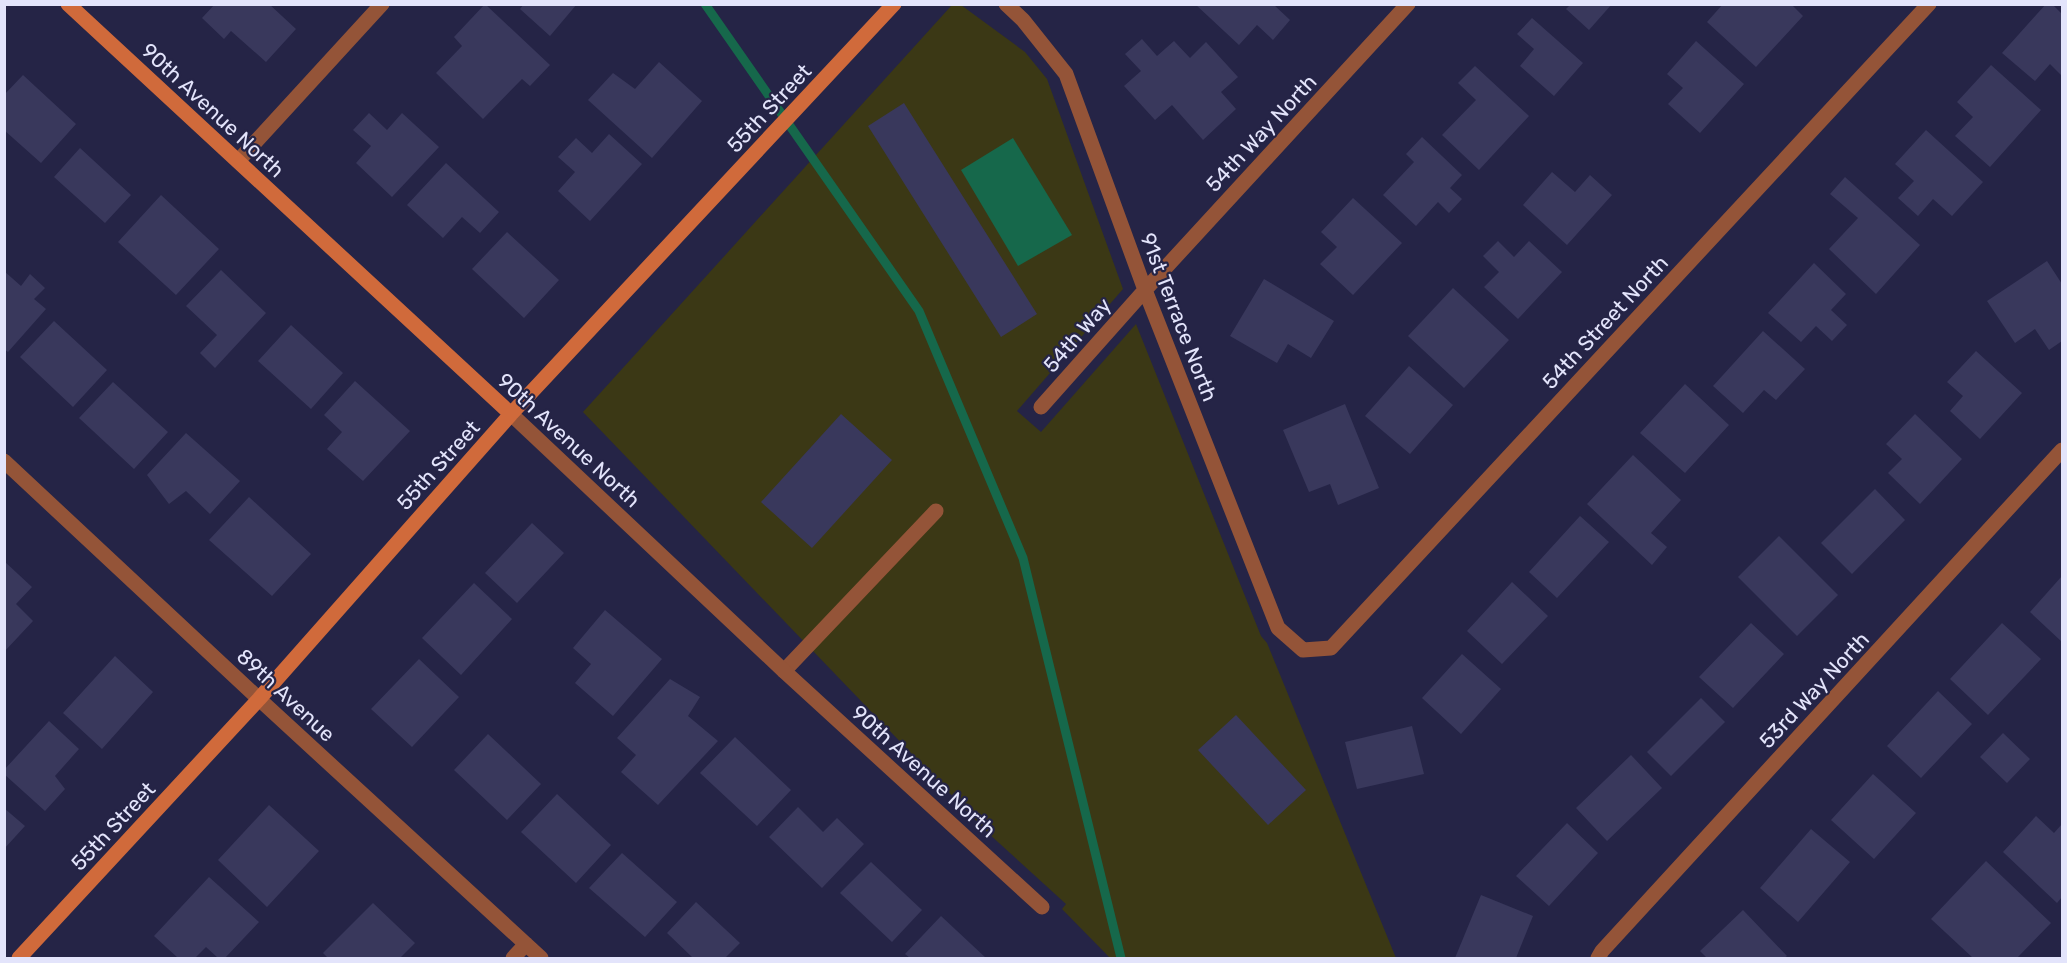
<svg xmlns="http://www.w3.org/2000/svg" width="2067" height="963" viewBox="0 0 2067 963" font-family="Rubik,sans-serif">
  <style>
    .green { fill: #3b3815 }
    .water { fill: #16684b }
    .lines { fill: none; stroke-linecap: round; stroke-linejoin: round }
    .stream { stroke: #16684b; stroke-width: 9 }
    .building { fill: #39385c }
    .lane { stroke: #945438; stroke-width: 15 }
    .street { stroke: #945438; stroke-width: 15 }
    .secondary { stroke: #d06a3b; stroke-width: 15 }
    .labels { text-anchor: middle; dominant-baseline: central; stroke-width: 4.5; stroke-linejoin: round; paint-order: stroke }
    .street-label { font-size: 21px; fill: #e3e4fb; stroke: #252446 }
  </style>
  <rect width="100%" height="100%" fill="#252446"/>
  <!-- green -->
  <path class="green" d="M 952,5 L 961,5 L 1025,52 L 1047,79 L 1123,289 L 1017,411 L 1041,432 L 1136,324 L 1261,636 L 1267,643 L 1396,958 L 1110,958 L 1062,909 L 1066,904 L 988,833 L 583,412 Z"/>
  <!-- water -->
  <path class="water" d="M 1013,138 L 1072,235 L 1018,266 L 961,170 Z"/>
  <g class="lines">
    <!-- stream -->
    <path class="stream" d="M 705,4 L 919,311 L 1023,558 L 1121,958"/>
  </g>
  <!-- building -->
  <path class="building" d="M 215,4 L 269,4 L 296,29 L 266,62 L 231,31 L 224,39 L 202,18 Z
    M 485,4 L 550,65 L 530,86 L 522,79 L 483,119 L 436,73 L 462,46 L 454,37 Z
    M 524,4 L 577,4 L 550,36 L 520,9 Z
    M 1195,4 L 1273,4 L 1290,20 L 1273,40 L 1257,25 L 1239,45 Z
    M 1571,4 L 1612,4 L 1589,30 L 1566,9 Z
    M 1723,4 L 1791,4 L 1803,16 L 1756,67 L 1707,22 Z
    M 2046,4 L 2052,4 L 2062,14 L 2062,76 L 2050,64 L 2035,81 L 2002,53 Z
    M 1532,18 L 1583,63 L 1554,96 L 1520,66 L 1534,49 L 1517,34 Z
    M 1142,39 L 1157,56 L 1174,41 L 1190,58 L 1206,42 L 1238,77 L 1221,92 L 1236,109 L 1203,140 L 1172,105 L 1155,120 L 1124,86 L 1141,71 L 1125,54 Z
    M 1696,41 L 1744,84 L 1700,133 L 1668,104 L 1683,88 L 1667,74 Z
    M 659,62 L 702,101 L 652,158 L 588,100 L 613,73 L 635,89 Z
    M 1991,65 L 2041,110 L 1990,167 L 1955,136 L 1973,117 L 1957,102 Z
    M 1475,66 L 1529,116 L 1479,170 L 1442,135 L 1476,100 L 1458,83 Z
    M 23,75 L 76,124 L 41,163 L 4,130 L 4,95 Z
    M 904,103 L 1037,314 L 1001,337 L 868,126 Z
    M 369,113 L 387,130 L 402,113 L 439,147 L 392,197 L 356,163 L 371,146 L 353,130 Z
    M 1926,130 L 1983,182 L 1952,216 L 1933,199 L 1918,216 L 1898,198 L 1914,181 L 1895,164 Z
    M 609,134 L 642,164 L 590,221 L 558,191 L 575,172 L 558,157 L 576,138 L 592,153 Z
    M 1422,137 L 1462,175 L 1450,188 L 1462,199 L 1449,213 L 1438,202 L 1416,226 L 1383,195 L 1414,162 L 1406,154 Z
    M 80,148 L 131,195 L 105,223 L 54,177 Z
    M 446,163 L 499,212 L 480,233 L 462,217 L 443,238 L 407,205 Z
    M 1552,172 L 1575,192 L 1590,175 L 1612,195 L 1567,245 L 1523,205 Z
    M 1845,177 L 1920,245 L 1876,294 L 1829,249 L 1858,218 L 1830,194 Z
    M 161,195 L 219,249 L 176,295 L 118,242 Z
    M 1353,198 L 1402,243 L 1353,295 L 1320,264 L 1337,247 L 1321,232 Z
    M 507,232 L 559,280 L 524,318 L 472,269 Z
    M 1498,241 L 1514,257 L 1529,241 L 1562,272 L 1518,319 L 1484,287 L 1499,272 L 1483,256 Z
    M 2047,261 L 2062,284 L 2062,341 L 2049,350 L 2035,329 L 2015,343 L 1987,301 Z
    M 1814,263 L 1846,294 L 1831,310 L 1847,325 L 1832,341 L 1816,326 L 1801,342 L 1768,313 Z
    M 221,270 L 266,313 L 215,368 L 200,353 L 217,335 L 186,306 Z
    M 4,271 L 21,286 L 30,274 L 45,288 L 34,299 L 46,309 L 8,352 L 4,349 Z
    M 1264,279 L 1334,321 L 1311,358 L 1288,344 L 1277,363 L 1230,336 Z
    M 1453,288 L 1509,340 L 1464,388 L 1408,336 Z
    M 54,321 L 107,370 L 73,407 L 20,357 Z
    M 291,325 L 343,373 L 311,409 L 258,361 Z
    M 1763,331 L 1805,369 L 1776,400 L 1764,390 L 1743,413 L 1713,386 Z
    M 1976,351 L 2022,393 L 1980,439 L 1950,411 L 1963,396 L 1947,382 Z
    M 1409,366 L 1453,405 L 1410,454 L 1365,416 Z
    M 355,381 L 410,431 L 363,481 L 327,449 L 342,432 L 324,415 Z
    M 113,382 L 168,432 L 134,469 L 79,418 Z
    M 1685,384 L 1729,425 L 1685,473 L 1640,433 Z
    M 1345,404 L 1379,488 L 1338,505 L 1330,484 L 1309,492 L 1283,430 Z
    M 841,414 L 892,460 L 812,548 L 761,502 Z
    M 1915,414 L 1962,459 L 1920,504 L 1888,473 L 1902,459 L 1886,444 Z
    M 186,433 L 240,481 L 210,514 L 186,491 L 169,504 L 147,475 Z
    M 1633,455 L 1681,500 L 1651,533 L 1667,547 L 1652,565 L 1587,504 Z
    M 1875,489 L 1905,520 L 1852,574 L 1821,543 Z
    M 249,497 L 311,554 L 272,596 L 209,540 Z
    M 1580,516 L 1609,542 L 1557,598 L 1529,572 Z
    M 532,523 L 564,553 L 517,603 L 485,573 Z
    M 1779,536 L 1838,595 L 1797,636 L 1738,577 Z
    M 4,561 L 32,587 L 16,604 L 33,621 L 4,652 Z
    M 2062,576 L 2062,642 L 2030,612 Z
    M 1512,582 L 1548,616 L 1502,664 L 1467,631 Z
    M 474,583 L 512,619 L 461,675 L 422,638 Z
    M 605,610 L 662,659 L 613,716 L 575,683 L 591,664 L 573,648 Z
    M 1751,623 L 1784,654 L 1733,708 L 1699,677 Z
    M 2002,623 L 2041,659 L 1988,715 L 1950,679 Z
    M 1462,654 L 1501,689 L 1461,734 L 1422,698 Z
    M 115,656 L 153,692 L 102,749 L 63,713 Z
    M 419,659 L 459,697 L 412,747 L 371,709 Z
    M 670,679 L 700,697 L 688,716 L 718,741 L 658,805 L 621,772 L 636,755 L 617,738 Z
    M 1938,691 L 1972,724 L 1921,778 L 1887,746 Z
    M 1701,698 L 1725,722 L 1671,776 L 1647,752 Z
    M 1236,715 L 1306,790 L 1268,825 L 1198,750 Z
    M 49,721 L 79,749 L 55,776 L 65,789 L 45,811 L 4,774 L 4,770 Z
    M 1412,726 L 1424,774 L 1357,789 L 1345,742 Z
    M 2003,733 L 2030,759 L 2007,783 L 1980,757 Z
    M 488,734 L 541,784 L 507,820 L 454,770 Z
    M 735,737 L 791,790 L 757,826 L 700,773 Z
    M 1631,755 L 1662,788 L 1607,841 L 1576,808 Z
    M 1873,774 L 1916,813 L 1874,859 L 1831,820 Z
    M 557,794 L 611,845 L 576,883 L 521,832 Z
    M 269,805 L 319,851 L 267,907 L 218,860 Z
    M 798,807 L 823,832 L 837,818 L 864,844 L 822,888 L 769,837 Z
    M 4,808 L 25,826 L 4,849 Z
    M 2036,816 L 2054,833 L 2062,824 L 2062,897 L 2057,903 L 2003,852 Z
    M 1567,823 L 1598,853 L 1549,906 L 1516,876 Z
    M 1811,829 L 1850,862 L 1798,922 L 1760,888 Z
    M 622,853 L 677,902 L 645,937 L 589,888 Z
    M 1986,861 L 2051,923 L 2017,958 L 1973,958 L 1931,919 Z
    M 871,862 L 922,910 L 892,942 L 840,893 Z
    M 209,877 L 259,922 L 225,958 L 218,958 L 206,947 L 195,958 L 178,958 L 154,936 Z
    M 1481,895 L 1533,916 L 1516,958 L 1455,958 Z
    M 696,902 L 740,943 L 725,958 L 693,958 L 667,933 Z
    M 373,903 L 415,943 L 400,958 L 328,958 L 323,953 Z
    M 1743,910 L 1787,956 L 1784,958 L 1707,958 L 1700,951 Z
    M 941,916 L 986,958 L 910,958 L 905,954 Z"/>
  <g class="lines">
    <!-- lane -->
    <path class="lane" d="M 784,671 L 936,511"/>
    <!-- street -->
    <path class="street" d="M 1006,4 L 1023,20 L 1066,74 L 1145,290 L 1278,628 L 1303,650 L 1331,648 L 1929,4
      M 238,161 L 382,4
      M 1041,407 L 1145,290 L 1408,4
      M 511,414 L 784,671 L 1042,907
      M 4,461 L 259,699 L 541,958
      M 513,958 L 526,944
      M 1598,958 L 1602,951 L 2062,450"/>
    <!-- secondary -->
    <path class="secondary" d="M 68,4 L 511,414
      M 19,958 L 259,699 L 511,414 L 894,4"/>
  </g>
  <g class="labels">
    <!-- street labels -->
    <g class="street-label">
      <text transform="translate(769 108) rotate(-47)">55th Street</text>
      <text transform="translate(213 110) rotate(43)">90th Avenue North</text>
      <text transform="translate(1261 133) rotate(-47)">54th Way North</text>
      <text transform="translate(1179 317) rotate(69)">91st Terrace North</text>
      <text transform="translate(1605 322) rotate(-47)">54th Street North</text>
      <text transform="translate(1077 335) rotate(-49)">54th Way</text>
      <text transform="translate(569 440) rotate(43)">90th Avenue North</text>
      <text transform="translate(438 465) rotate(-48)">55th Street</text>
      <text transform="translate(1814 690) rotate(-47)">53rd Way North</text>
      <text transform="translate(286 695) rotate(43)">89th Avenue</text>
      <text transform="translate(924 771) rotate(42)">90th Avenue North</text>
      <text transform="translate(113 826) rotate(-47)">55th Street</text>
    </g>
  </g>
  <!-- border -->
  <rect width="2067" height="963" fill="none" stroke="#e3e4fb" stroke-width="12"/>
</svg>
